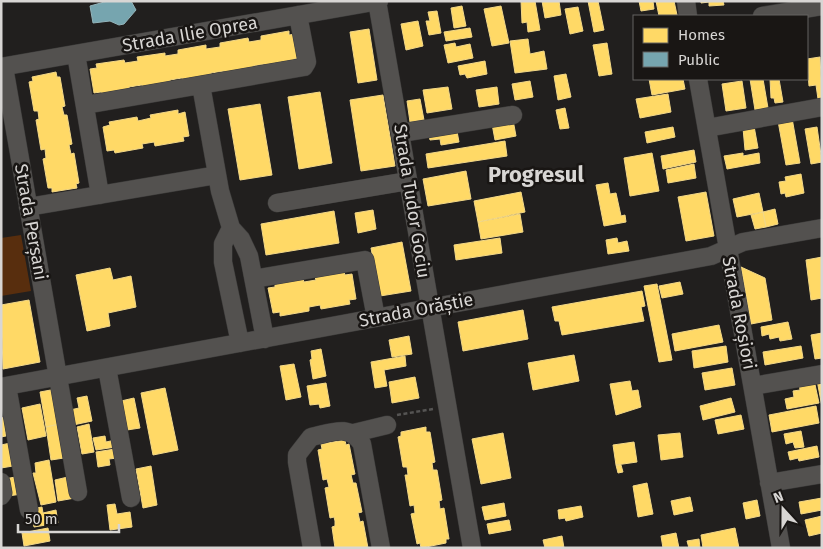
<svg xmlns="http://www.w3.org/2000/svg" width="823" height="549" viewBox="0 0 823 549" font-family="'Fira Sans',sans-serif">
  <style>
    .green { fill: #582e0e }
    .homes { fill: #ffd966; stroke: #f3d887 }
    .public { fill: #76a5af; stroke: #93b4ba }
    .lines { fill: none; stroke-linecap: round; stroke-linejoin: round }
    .minor-casing { stroke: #3b3a39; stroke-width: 19 }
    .path { stroke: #555453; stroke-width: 2.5; stroke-dasharray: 4 2.5; stroke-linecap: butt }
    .minor { stroke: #53514f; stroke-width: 18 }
    .labels { text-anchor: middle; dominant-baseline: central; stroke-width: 5; stroke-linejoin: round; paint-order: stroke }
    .street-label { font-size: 18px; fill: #d8d6d4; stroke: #191614 }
    .district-label { font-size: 22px; font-weight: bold; fill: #d8d6d4; stroke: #191614 }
  </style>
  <rect width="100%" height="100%" fill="#211f1e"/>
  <!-- green -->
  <path class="green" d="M 21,235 L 31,291 L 1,296 L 1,238 Z"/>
  <!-- homes -->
  <path class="homes" d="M 521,1 L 535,1 L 540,30 L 528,32 L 527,22 L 522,23 Z
    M 542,1 L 559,1 L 561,15 L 545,18 Z
    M 588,1 L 598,1 L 604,30 L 594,32 Z
    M 639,1 L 653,1 L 654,9 L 641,11 Z
    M 656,1 L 674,1 L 677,15 L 659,16 Z
    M 701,1 L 723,1 L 724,5 L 709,6 L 709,2 L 701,3 Z
    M 462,6 L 466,26 L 454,28 L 451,8 Z
    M 501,6 L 509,43 L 492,46 L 484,9 Z
    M 578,7 L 583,31 L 570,34 L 565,9 Z
    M 437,11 L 441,33 L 429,35 L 426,21 L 430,21 L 428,12 Z
    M 418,21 L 423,46 L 406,50 L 401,24 Z
    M 470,28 L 472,37 L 446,41 L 444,32 Z
    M 369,29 L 377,80 L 358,83 L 350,32 Z
    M 289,31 L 289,35 L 296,34 L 300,58 L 294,59 L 295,63 L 266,68 L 265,64 L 253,66 L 254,70 L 225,75 L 225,71 L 211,73 L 212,77 L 183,82 L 182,78 L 170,80 L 171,84 L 142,89 L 142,85 L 129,87 L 130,91 L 102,95 L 101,92 L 94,93 L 90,69 L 97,68 L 96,64 L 124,60 L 125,63 L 138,61 L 137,57 L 165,53 L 165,56 L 178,54 L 178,50 L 206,45 L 206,49 L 220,47 L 220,43 L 248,38 L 249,42 L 261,40 L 261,36 Z
    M 528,39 L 530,54 L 544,51 L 547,69 L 515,73 L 510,41 Z
    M 455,43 L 456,47 L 470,44 L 473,58 L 448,63 L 444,45 Z
    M 607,43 L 612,74 L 599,76 L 593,45 Z
    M 820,57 L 822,99 L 818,99 L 816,85 L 809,86 L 807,59 Z
    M 485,61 L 487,74 L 467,78 L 465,74 L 460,75 L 458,66 Z
    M 56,72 L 57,77 L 60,77 L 65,106 L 62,107 L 64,115 L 67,115 L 72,144 L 69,145 L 71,154 L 74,153 L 79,183 L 76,184 L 77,188 L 52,192 L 52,188 L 48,188 L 43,159 L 46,158 L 45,149 L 41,150 L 36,120 L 39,119 L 38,111 L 34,111 L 29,82 L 33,81 L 32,77 Z
    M 566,74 L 571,97 L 558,100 L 554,76 Z
    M 649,79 L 683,79 L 685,89 L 652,95 Z
    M 750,79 L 763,79 L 768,108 L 755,110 Z
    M 770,79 L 779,79 L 783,102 L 775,103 L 774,98 L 771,98 Z
    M 530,81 L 533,97 L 515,100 L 512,84 Z
    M 742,81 L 746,108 L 726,111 L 722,84 Z
    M 448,87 L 452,109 L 427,113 L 423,90 Z
    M 497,87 L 499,104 L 479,107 L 476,90 Z
    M 320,92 L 332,163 L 299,169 L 288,97 Z
    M 668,94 L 671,112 L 640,118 L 636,99 Z
    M 383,95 L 395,166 L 361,171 L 350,100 Z
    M 420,99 L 424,120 L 410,122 L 407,101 Z
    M 260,104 L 272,175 L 240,180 L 228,109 Z
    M 565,108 L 569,128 L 560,129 L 556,110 Z
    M 178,110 L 178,114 L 185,112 L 189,136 L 183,137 L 184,141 L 155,146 L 154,142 L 142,144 L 143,148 L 115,153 L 114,150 L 107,151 L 103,127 L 110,125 L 109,122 L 137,117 L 138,121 L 151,118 L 150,115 Z
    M 792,118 L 800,163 L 786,165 L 778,121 Z
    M 513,120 L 516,136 L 495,140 L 492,124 Z
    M 456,126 L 459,142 L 441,145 L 440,139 L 430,140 L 428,131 Z
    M 754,126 L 758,148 L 745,150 L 743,128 Z
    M 673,127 L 675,137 L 647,143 L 645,132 Z
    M 817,127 L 822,162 L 811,164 L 805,129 Z
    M 505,141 L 507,156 L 428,168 L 426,154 Z
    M 694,150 L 696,162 L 663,169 L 661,156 Z
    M 652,153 L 659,191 L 630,196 L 624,158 Z
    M 743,153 L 743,156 L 759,153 L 760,163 L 727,169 L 724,156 Z
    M 694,164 L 696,178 L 668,183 L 666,170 Z
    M 466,171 L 471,199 L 428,206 L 423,179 Z
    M 801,174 L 804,193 L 786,197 L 785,193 L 781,194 L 779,182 L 786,181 L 785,177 Z
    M 608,183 L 610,194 L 616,193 L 621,216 L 625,215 L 626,222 L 604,226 L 596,185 Z
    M 521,192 L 525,212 L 478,222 L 474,201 Z
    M 706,192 L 714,236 L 686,241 L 678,197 Z
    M 759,193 L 763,212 L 737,217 L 733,199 Z
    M 775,209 L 778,224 L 766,227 L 763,212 Z
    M 373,210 L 376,229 L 358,233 L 355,213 Z
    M 334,211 L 339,243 L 266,255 L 261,224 Z
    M 763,212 L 766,227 L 755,229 L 751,215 Z
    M 520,214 L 523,232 L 481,239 L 478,222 Z
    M 500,238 L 502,253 L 456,260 L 454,245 Z
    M 617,238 L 618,243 L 627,241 L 629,251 L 608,254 L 606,240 Z
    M 402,242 L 411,291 L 380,296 L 371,248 Z
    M 822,257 L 822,298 L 811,300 L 806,260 Z
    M 741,267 L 765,278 L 772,320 L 751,324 Z
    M 110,268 L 113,280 L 131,276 L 136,307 L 108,313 L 110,326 L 87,331 L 76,275 Z
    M 344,272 L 345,275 L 352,274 L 356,299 L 349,300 L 350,304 L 321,309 L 320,305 L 309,307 L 309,311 L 280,316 L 280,312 L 273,313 L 268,288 L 275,287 L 275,284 L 303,279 L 304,282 L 316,280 L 315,277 Z
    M 680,282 L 683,294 L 662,298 L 659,286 Z
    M 657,284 L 672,360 L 659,362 L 644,286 Z
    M 642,291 L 645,306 L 641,307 L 644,321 L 562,335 L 559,321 L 555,321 L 552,307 Z
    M 29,300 L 40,362 L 3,369 L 1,305 Z
    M 523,310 L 528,339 L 463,351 L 458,322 Z
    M 788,322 L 792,339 L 780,341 L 779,337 L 770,339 L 769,334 L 762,336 L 761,327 Z
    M 719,325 L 723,342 L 675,351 L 672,334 Z
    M 822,333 L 822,358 L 815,359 L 811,335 Z
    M 409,336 L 412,354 L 392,357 L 389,340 Z
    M 726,346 L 728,362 L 694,368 L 692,351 Z
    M 801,346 L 803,358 L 765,365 L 763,352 Z
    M 321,349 L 326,376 L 313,379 L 310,360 L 312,359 L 311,351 Z
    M 574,355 L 579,381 L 533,390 L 528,363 Z
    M 405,356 L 406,366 L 384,370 L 387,386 L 375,388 L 371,362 Z
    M 294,364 L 301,397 L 286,400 L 280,366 Z
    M 732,368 L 735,385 L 705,390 L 702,373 Z
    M 415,377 L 419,398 L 392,403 L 389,382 Z
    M 822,379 L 822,407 L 817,380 Z
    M 814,380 L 819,403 L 787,409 L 785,399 L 794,397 L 793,391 L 800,390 L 799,383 Z
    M 630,381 L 632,391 L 638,390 L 641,407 L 616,415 L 610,384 Z
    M 326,383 L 330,406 L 320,408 L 319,404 L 310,405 L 307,386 Z
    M 165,388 L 178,450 L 153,455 L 141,393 Z
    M 56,389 L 64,423 L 46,427 L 40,392 Z
    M 87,396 L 92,421 L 73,425 L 70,410 L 79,408 L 77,398 Z
    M 134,398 L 140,428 L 127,430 L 121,401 Z
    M 731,398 L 735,412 L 703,420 L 700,406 Z
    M 40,404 L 46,436 L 28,440 L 22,408 Z
    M 816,406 L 819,423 L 772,432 L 769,415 Z
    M 741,415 L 744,429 L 718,434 L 715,420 Z
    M 7,417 L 9,428 L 5,429 L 6,436 L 1,437 L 1,418 Z
    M 64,423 L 64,458 L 51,460 L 46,427 Z
    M 89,424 L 94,452 L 82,454 L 77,427 Z
    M 426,427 L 426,432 L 430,432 L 435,462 L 432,463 L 433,470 L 437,470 L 442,500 L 439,501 L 440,509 L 444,508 L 449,539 L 446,539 L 446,543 L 421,548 L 420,543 L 417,544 L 411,514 L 415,513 L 414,505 L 410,506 L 405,475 L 408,475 L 407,467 L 403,467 L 398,437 L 401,436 L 401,432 Z
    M 801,431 L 804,447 L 795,448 L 793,442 L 786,444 L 784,434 Z
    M 503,433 L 511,478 L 481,484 L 472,439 Z
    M 680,433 L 683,457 L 661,460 L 658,435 Z
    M 105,436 L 106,442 L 115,440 L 116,447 L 96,450 L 93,438 Z
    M 345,440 L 346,445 L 349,444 L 355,474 L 351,475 L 353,483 L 356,483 L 362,512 L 358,513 L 360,522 L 363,521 L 368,548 L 335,548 L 332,527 L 335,526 L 335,521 L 334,517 L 330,518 L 325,488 L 329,487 L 327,479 L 323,480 L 318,450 L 322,449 L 321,444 Z
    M 15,442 L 19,465 L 1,468 L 1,445 Z
    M 634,442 L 637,462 L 616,465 L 613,445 Z
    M 817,446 L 819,457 L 799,461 L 798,458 L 790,460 L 788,452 Z
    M 115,449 L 117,458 L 109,459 L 110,465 L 98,467 L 96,452 Z
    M 49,460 L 56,502 L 41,505 L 33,473 L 36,473 L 35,463 Z
    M 616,465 L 621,465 L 623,472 L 618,473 Z
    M 151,466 L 157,505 L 143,508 L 136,469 Z
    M 72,476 L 75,498 L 58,501 L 55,480 Z
    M 15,477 L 22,494 L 8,496 L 5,479 Z
    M 647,483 L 653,514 L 638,517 L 633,486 Z
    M 690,497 L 693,511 L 674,515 L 671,501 Z
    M 822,498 L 822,510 L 801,514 L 799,502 Z
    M 757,500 L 760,516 L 746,519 L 743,503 Z
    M 504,503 L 506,516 L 485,520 L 482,507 Z
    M 115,504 L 117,514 L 130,512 L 132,527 L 110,530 L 107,505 Z
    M 581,506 L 583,517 L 566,521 L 565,518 L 559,519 L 558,510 Z
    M 42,507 L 43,513 L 56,510 L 58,523 L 34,527 L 31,509 Z
    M 822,516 L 822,533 L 809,536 L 805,520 Z
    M 509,520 L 511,530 L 489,534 L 487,524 Z
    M 48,528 L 50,541 L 24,546 L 22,533 Z
    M 735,528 L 739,548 L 703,548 L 701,535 Z
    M 676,533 L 679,548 L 663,548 L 661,536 Z
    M 562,536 L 564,548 L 545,548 L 543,540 Z
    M 699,539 L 700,548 L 689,548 L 687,541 Z"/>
  <!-- public -->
  <path class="public" d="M 108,1 L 131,1 L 136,10 L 124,24 L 119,25 L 110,21 L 93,23 L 90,6 Z"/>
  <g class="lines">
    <!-- minor casing -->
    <g class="minor-casing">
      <path id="minor" d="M 377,1 L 472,548
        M 686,1 L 688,16
        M 762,16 L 822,6
        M 76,54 L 100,195
        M 1,67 L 379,1
        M 4,67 L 78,492
        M 698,79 L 781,548
        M 201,85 L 220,191 L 231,228 L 241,239 L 249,256 L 265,339
        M 85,105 L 304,67 L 307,62 L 298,15
        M 707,128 L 822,107
        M 401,133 L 513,115
        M 277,203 L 408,181
        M 28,207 L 217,175
        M 231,228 L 223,244 L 223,262 L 240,343
        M 254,279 L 365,260 L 376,318
        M 107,368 L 131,498
        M 7,386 L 29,510
        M 753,386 L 822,374
        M 1,387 L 711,256 L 743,242 L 822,228
        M 354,433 L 387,425
        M 1,482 L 3,493 L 1,496
        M 769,483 L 822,474
        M 312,548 L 297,462 L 297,455 L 311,437 C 331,433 349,423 362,444 L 381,548"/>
    </g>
    <!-- path -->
    <path class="path" d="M 397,415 L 433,409"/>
    <!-- minor -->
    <use href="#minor" class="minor"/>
  </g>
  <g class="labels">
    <!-- street labels -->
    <g class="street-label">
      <text transform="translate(190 34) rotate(-10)">Strada Ilie Oprea</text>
      <text transform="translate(412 201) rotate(81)">Strada Tudor Gociu</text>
      <text transform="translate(31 222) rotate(80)">Strada Perșani</text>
      <text transform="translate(416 310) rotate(-11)">Strada Orăștie</text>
      <text transform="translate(739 313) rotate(79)">Strada Roșiori</text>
    </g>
    <!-- district labels -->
    <g class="district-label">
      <text x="536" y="174">Progresul</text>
    </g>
  </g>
  <!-- border -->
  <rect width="823" height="549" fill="none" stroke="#d8d6d4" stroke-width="5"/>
  <!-- legend -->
  <rect x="633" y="15" width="175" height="65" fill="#191614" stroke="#656361"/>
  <rect x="643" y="28" width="25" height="15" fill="#ffd966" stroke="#656361"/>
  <text x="678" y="40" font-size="15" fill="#d8d6d4">Homes</text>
  <rect x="643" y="52" width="25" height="15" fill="#76a5af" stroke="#656361"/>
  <text x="678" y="65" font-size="15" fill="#d8d6d4">Public</text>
  <!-- north arrow -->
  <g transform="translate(783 509) rotate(339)" stroke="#191614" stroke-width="4" paint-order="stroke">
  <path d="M0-4L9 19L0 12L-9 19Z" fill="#d8d6d4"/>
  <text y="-8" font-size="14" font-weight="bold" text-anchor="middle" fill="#d8d6d4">N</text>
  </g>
  <!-- scale -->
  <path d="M18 524v8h101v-8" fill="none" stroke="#d8d6d4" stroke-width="2.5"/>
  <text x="25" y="524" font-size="15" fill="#d8d6d4" stroke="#191614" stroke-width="4" paint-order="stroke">50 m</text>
</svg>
